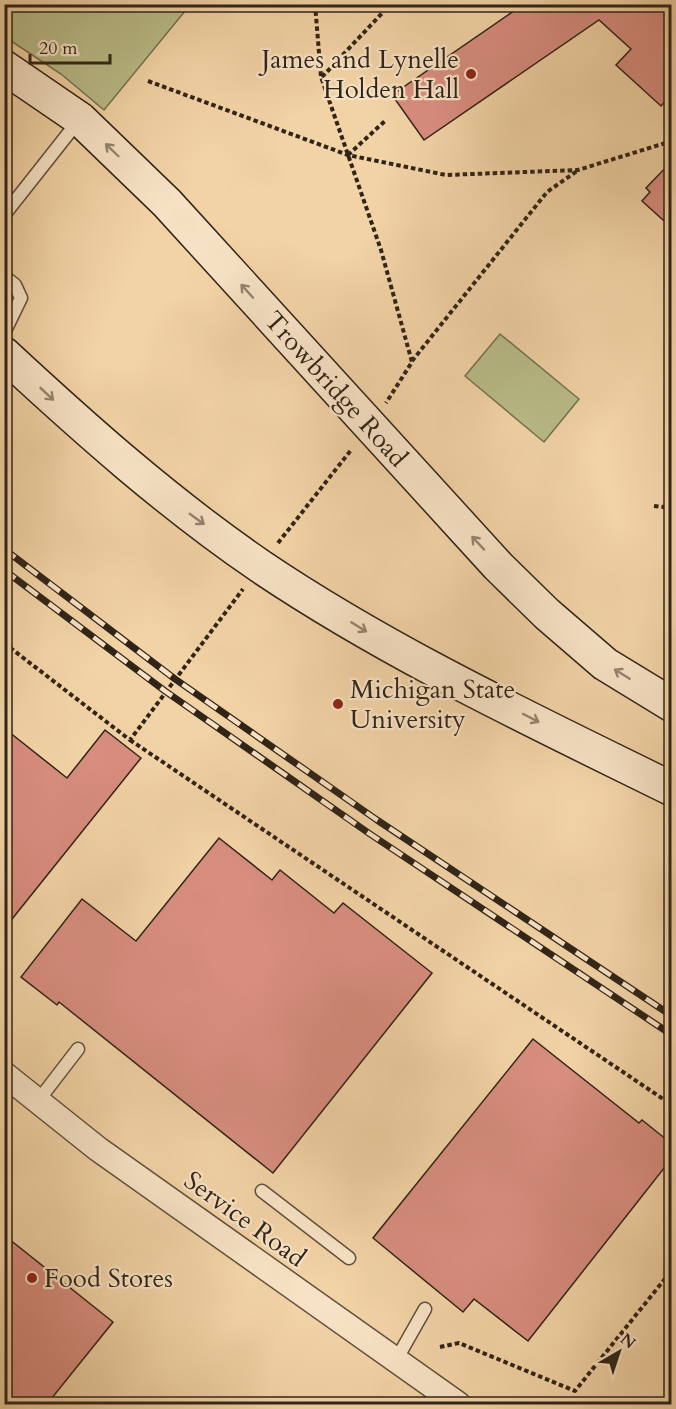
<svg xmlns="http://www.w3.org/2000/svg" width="676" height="1409" viewBox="0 0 676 1409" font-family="Cardo,serif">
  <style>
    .green { fill: #b9bc88; stroke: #747050; stroke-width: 1.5 }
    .building { fill: #d88d7f; stroke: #302418; stroke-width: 1.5 }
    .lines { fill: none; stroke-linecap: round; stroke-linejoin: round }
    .lane-casing { stroke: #60503c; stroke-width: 15 }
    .street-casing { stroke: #60503c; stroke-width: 27 }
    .secondary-casing { stroke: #302418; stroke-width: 36 }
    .path { stroke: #302418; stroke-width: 4; stroke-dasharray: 4.5 3; stroke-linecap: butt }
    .lane { stroke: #f7e2c5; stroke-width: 12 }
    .street { stroke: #f7e2c5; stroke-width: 24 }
    .secondary { stroke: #f7e2c5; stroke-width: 33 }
    .rail-casing { stroke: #302418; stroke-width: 7 }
    .rail { stroke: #f7e2c5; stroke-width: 4.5; stroke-dasharray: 14; stroke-linecap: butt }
    .oneway { stroke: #94836e }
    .poi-dot { fill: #8f2418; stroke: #f7e2c5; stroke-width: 2 }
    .labels { text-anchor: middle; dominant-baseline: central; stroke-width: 4.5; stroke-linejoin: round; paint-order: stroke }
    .poi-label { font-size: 26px; fill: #302418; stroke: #f7e2c5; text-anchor: start }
    .street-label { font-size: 26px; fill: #302418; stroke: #f7e2c5 }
  </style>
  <rect width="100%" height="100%" fill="#f2d3a6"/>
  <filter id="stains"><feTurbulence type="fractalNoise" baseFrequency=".00333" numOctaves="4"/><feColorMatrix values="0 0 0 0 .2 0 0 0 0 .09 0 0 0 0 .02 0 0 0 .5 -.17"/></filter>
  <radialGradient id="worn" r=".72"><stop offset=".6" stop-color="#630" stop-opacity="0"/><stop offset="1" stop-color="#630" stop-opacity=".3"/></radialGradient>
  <!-- green -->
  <path class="green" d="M 4,5 L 5,4 L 190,5 L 104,110 L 61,74 L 5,37 Z
    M 500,334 L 579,399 L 544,442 L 465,376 Z"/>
  <!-- building -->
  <path class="building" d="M 524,4 L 659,4 L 672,16 L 672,94 L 661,106 L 616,65 L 631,49 L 599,20 L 424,140 L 392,95 Z
    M 672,161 L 672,228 L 642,201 L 650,192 L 646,188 Z
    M 4,728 L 67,778 L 105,730 L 141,758 L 4,929 Z
    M 219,838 L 272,880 L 280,870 L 334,913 L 343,903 L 432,973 L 273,1173 L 59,1002 L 57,1005 L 21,977 L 82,899 L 136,941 Z
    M 533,1039 L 639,1123 L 642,1120 L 672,1144 L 672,1158 L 528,1341 L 474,1299 L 463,1312 L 373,1238 Z
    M 4,1235 L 113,1322 L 47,1404 L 4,1404 Z"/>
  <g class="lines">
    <!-- lane casing -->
    <g class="lane-casing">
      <path id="lane" d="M 4,215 L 79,120
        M 4,276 L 15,285 L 21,298 L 4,333
        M 38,1101 L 78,1049
        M 262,1191 L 349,1258
        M 395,1362 L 425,1309"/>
    </g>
    <!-- street casing -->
    <g class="street-casing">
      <path id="street" d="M 4,1074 L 98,1149 L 458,1404"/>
    </g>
    <!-- secondary casing -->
    <g class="secondary-casing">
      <path id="secondary" d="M 4,67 L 80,119 L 167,203 L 498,566 L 547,614 L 605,664 L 672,705
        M 4,354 C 86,430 168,503 260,566 C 389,653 532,720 672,789"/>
    </g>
    <!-- path -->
    <path class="path" d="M 315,4 L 321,77 L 381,250 L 412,362 L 386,403
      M 360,4 L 386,9 L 408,4
      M 322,77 L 386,9 L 387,4
      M 148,81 L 348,155 L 446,175 L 578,170 L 672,141
      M 348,155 L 386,120
      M 412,361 L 547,192 L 577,171
      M 654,506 L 672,508
      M 278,543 L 351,450
      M 4,643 L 130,740 L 243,589
      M 130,740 L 672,1105
      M 440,1347 L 459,1343 L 575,1391 L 672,1270"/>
    <!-- lane -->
    <use href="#lane" class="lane"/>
    <!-- street -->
    <use href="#street" class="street"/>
    <!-- secondary -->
    <use href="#secondary" class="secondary"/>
    <!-- rail casing -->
    <g class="rail-casing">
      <path id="rail" d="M 4,549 L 175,679 L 377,820 L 672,1016
        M 4,570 L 165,691 L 370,834 L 672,1035"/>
    </g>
    <!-- rail -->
    <use href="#rail" class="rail"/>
  </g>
  <!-- one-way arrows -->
  <defs><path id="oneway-shaft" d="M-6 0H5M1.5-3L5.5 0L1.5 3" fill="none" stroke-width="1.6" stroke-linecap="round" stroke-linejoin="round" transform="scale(1.5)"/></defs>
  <g class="oneway">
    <use href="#oneway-shaft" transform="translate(112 150) rotate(-136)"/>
    <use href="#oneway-shaft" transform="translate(247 291) rotate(-132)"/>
    <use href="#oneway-shaft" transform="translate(47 394) rotate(43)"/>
    <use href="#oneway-shaft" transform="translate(197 519) rotate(36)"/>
    <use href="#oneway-shaft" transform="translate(478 543) rotate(-133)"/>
    <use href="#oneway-shaft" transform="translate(359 627) rotate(32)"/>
    <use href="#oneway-shaft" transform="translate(622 674) rotate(-148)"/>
    <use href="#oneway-shaft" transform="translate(531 718) rotate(27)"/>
  </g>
  <!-- markers -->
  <g class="poi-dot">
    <circle cx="471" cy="74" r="6"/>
    <circle cx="338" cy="704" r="6"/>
    <circle cx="32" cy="1278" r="6"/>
  </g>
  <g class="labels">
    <!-- poi labels -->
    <g class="poi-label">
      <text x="459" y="59" text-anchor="end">James and Lynelle<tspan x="459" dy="30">Holden Hall</tspan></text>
      <text x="350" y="689">Michigan State<tspan x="350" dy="30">University</tspan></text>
      <text x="44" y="1278">Food Stores</text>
    </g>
    <!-- street labels -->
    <g class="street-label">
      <text transform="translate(336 389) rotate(48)">Trowbridge Road</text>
      <text transform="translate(245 1219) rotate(36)">Service Road</text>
    </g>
  </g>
  <!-- margin -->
  <rect width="676" height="1409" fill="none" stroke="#f2d3a6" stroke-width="24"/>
  <rect x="6" y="6" width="664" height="1397" fill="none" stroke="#302418" stroke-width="3"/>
  <rect x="12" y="12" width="652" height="1385" fill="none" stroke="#302418" stroke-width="1.5"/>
  <!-- north arrow -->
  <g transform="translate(619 1352) rotate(39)" stroke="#f7e2c5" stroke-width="4.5" paint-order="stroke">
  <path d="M0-4.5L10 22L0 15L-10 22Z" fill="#302418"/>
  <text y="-9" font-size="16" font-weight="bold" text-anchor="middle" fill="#302418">N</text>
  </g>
  <!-- scale -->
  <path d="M30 54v9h80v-9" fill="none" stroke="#302418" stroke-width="3"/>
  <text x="39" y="54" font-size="18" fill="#302418" stroke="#f7e2c5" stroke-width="4.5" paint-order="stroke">20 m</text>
  <rect width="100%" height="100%" filter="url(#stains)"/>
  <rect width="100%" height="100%" fill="url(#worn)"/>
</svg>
